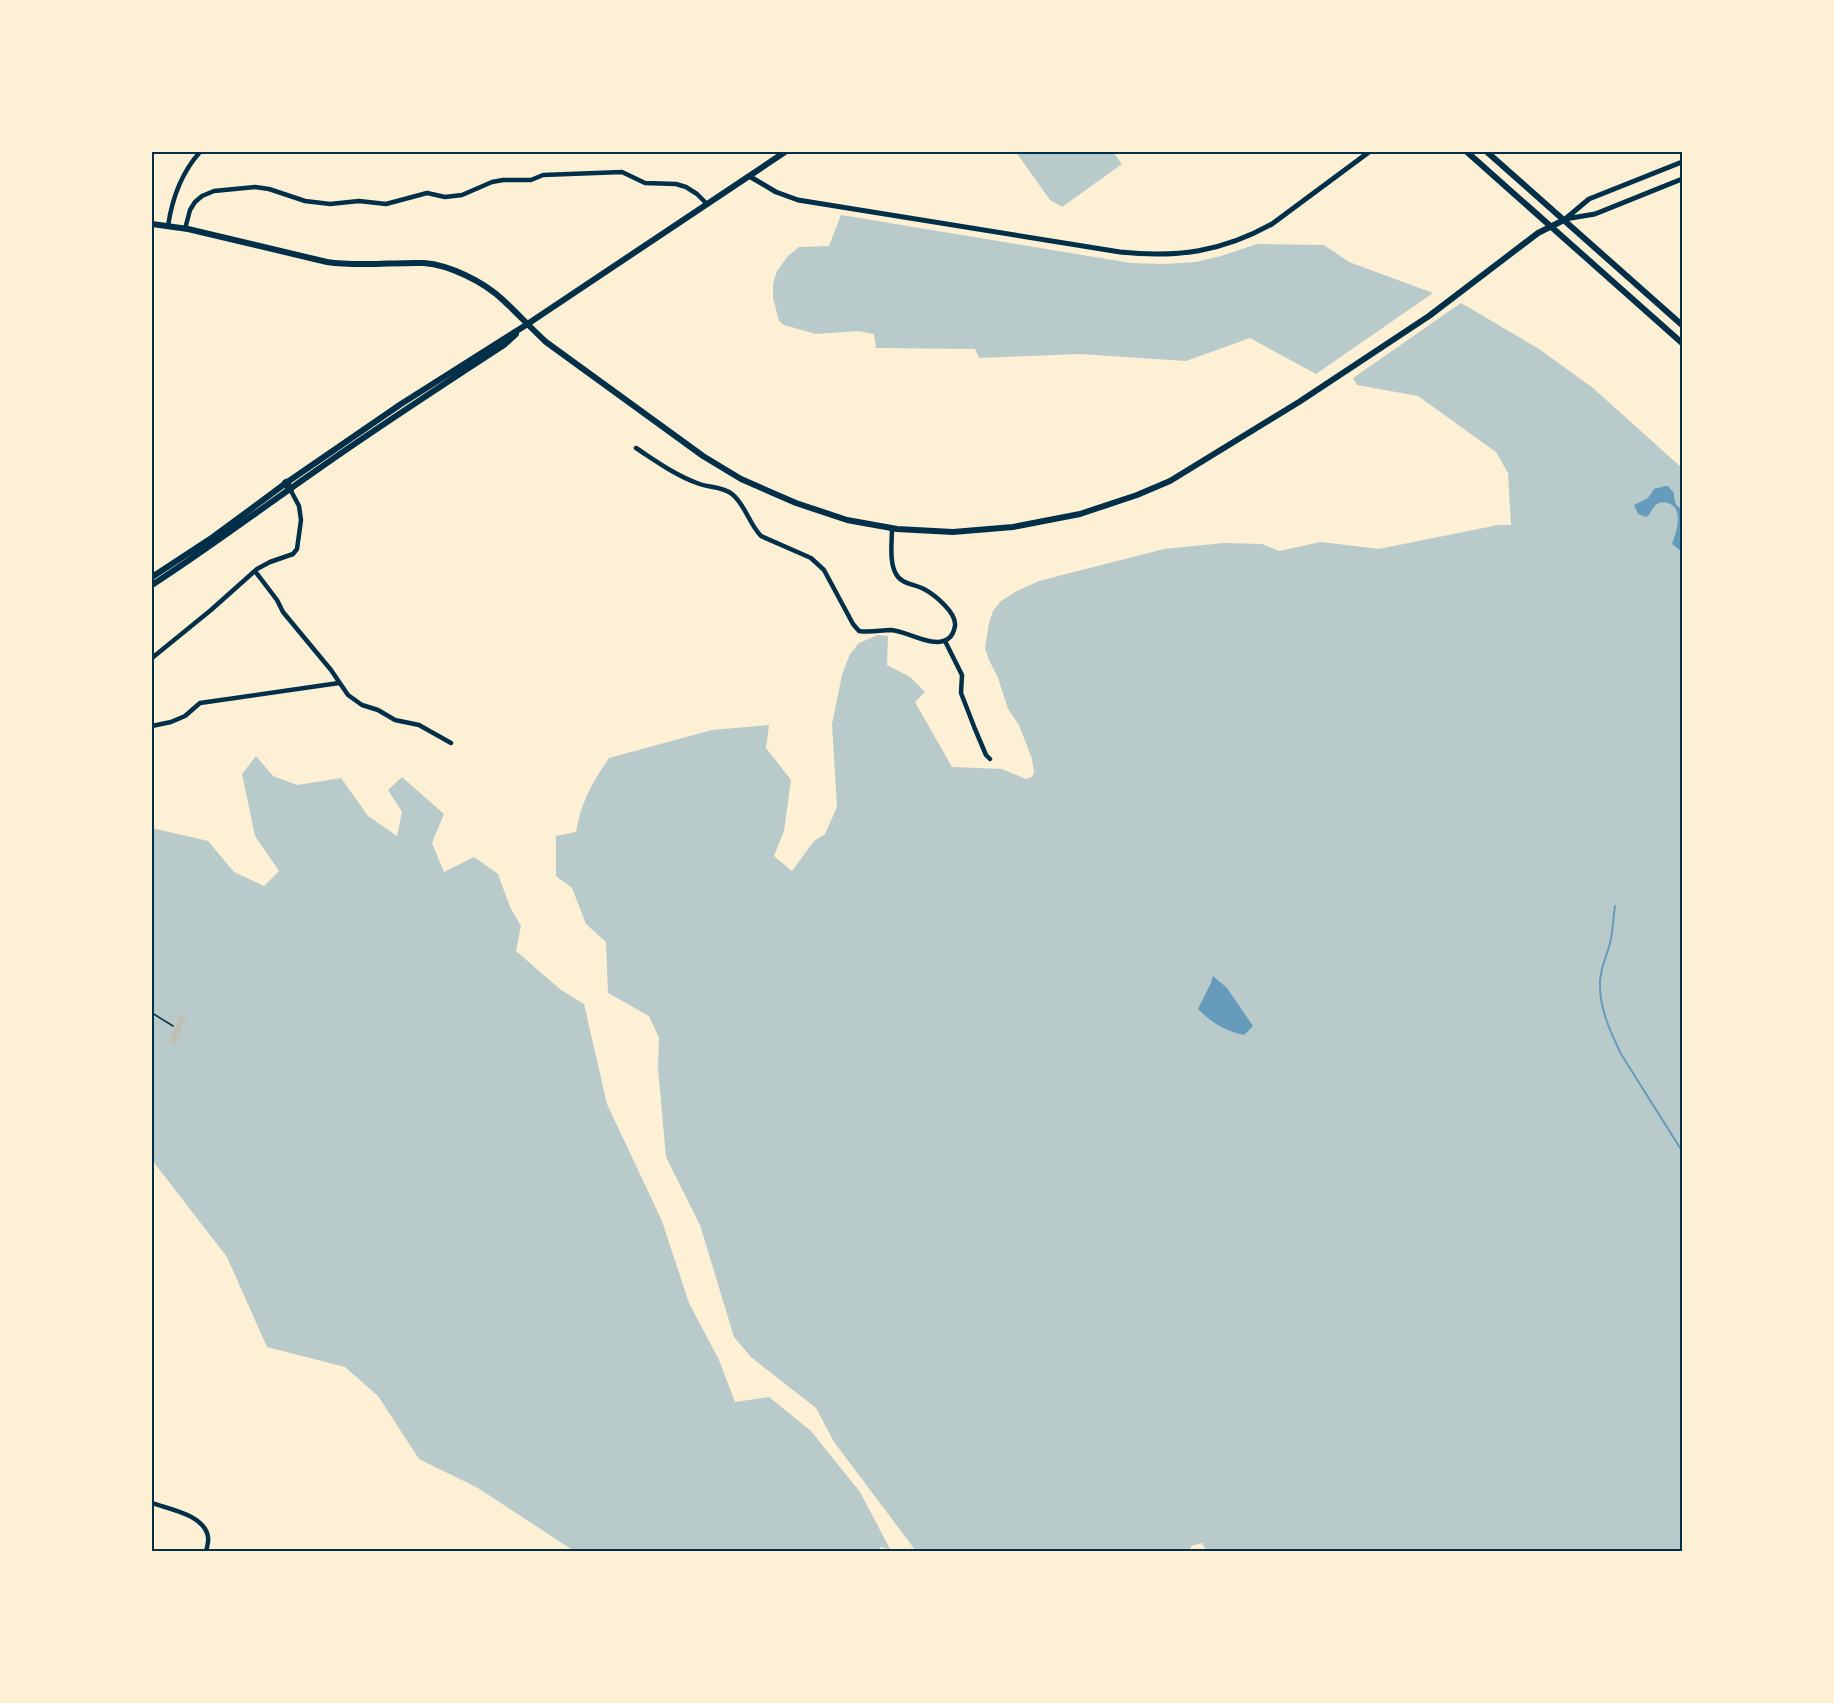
<svg xmlns="http://www.w3.org/2000/svg" width="1834" height="1703" viewBox="0 0 1834 1703" font-family="Barlow,sans-serif">
  <style>
    .green { fill: #b9caca }
    .water { fill: #669bbc }
    .lines { fill: none; stroke-linecap: round; stroke-linejoin: round }
    .stream { stroke: #669bbc; stroke-width: 2 }
    .building { fill: #bec0b2 }
    .path { stroke: #003049; stroke-width: 1.5 }
    .minor { stroke: #003049; stroke-width: 4.5 }
    .tertiary { stroke: #003049; stroke-width: 5 }
    .secondary { stroke: #003049; stroke-width: 6 }
    .trunk { stroke: #003049; stroke-width: 8 }
    .neatline { fill: none; stroke: #003049; stroke-width: 2 }
  </style>
  <rect width="100%" height="100%" fill="#fdf0d5"/>
  <!-- green -->
  <path class="green" d="M 1016,152 L 1113,152 L 1122,164 L 1062,207 L 1050,200 Z
    M 841,215 L 1131,263 L 1163,264 L 1196,262 L 1221,256 L 1257,244 L 1324,245 L 1349,262 L 1433,293 L 1316,374 L 1250,338 L 1186,361 L 1080,354 L 979,358 L 975,349 L 876,348 L 874,334 L 858,331 L 816,334 L 784,325 L 779,321 L 773,298 L 773,284 L 777,271 L 788,256 L 799,247 L 829,246 Z
    M 1461,303 L 1539,349 L 1593,388 L 1682,468 L 1682,947 L 1680,957 L 1682,963 L 1682,1551 L 1207,1552 L 1202,1543 L 1191,1546 L 1190,1552 L 916,1551 L 834,1442 L 816,1408 L 751,1357 L 734,1337 L 700,1225 L 666,1157 L 658,1068 L 659,1038 L 649,1016 L 608,993 L 606,942 L 586,924 L 572,888 L 556,876 L 556,836 L 576,832 C 581,802 592,783 609,758 L 712,730 L 769,725 L 766,748 L 791,780 L 784,831 L 774,856 L 792,871 L 814,841 L 825,834 L 837,807 L 832,724 L 842,675 L 850,654 L 859,643 L 878,635 L 888,636 L 887,665 L 910,677 L 925,692 L 915,702 L 952,767 L 1002,769 L 1026,779 L 1032,777 L 1034,772 L 1032,759 L 1019,725 L 1008,709 L 998,678 L 989,660 L 985,648 L 989,623 L 993,611 L 1001,601 L 1017,591 L 1039,581 L 1164,549 L 1224,543 L 1262,544 L 1279,551 L 1321,542 L 1379,549 L 1498,525 L 1511,525 L 1508,473 L 1496,452 L 1418,396 L 1357,385 L 1353,378 Z
    M 256,756 L 273,776 L 297,785 L 341,778 L 368,816 L 397,836 L 402,812 L 388,790 L 402,777 L 444,814 L 432,843 L 444,872 L 474,857 L 498,874 L 510,907 L 521,926 L 516,951 L 561,990 L 584,1004 L 607,1104 L 662,1221 L 689,1303 L 719,1360 L 735,1402 L 769,1397 L 811,1431 L 860,1492 L 890,1549 L 880,1547 L 880,1552 L 574,1551 L 478,1488 L 419,1459 L 378,1396 L 345,1367 L 267,1347 L 227,1257 L 152,1160 L 152,828 L 208,841 L 234,872 L 264,886 L 279,871 L 255,836 L 242,774 Z"/>
  <!-- water -->
  <path class="water" d="M 1665,486 L 1668,486 L 1674,493 C 1674,501 1675,506 1682,509 L 1682,552 L 1672,544 C 1676,532 1685,509 1668,503 C 1665,502 1662,502 1659,503 C 1652,506 1652,514 1646,517 L 1638,514 L 1634,505 L 1648,498 L 1654,489 Z
    M 1213,976 L 1227,988 L 1253,1026 L 1244,1035 C 1225,1031 1212,1023 1198,1009 L 1210,985 Z"/>
  <g class="lines">
    <!-- stream -->
    <path class="stream" d="M 1615,906 C 1613,919 1613,934 1609,947 C 1605,960 1600,970 1600,983 C 1599,1008 1611,1033 1621,1054 L 1682,1151"/>
  </g>
  <!-- building -->
  <path class="building" d="M 180,1014 L 186,1017 L 175,1046 L 169,1043 Z"/>
  <g class="lines">
    <!-- path -->
    <path class="path" d="M 152,1013 L 173,1026"/>
    <!-- minor -->
    <path class="minor" d="M 168,226 C 172,199 182,172 200,152
      M 185,229 L 190,210 L 195,202 L 202,196 L 214,191 L 255,187 L 269,189 L 305,201 L 330,204 L 359,201 L 386,204 L 427,193 L 445,197 L 462,195 L 492,182 L 503,180 L 531,180 L 543,175 L 622,172 L 645,183 L 676,184 L 686,187 L 697,194 L 707,204
      M 636,448 C 656,461 675,475 697,483 C 708,488 722,486 732,494 C 745,504 749,524 761,536 L 811,558 L 824,570 L 853,624 L 859,631 C 870,633 881,630 891,630 C 907,631 935,650 949,638 C 953,635 954,631 955,626 C 957,613 935,595 924,589 C 915,584 901,584 896,574 C 889,562 892,542 892,528
      M 255,571 L 277,600 L 283,612 L 331,670 L 348,695 L 362,705 L 378,710 L 395,720 L 419,725 L 451,743
      M 945,641 L 962,675 L 961,693 L 975,729 L 986,755 L 990,759
      M 152,658 L 211,610 L 257,569 L 270,562 L 293,554 L 297,549 L 301,520 L 299,506 L 290,489
      M 152,726 L 171,722 L 185,716 L 200,703 L 339,683
      M 152,1503 C 169,1509 205,1515 208,1537 C 209,1541 207,1547 206,1552"/>
    <!-- tertiary -->
    <path class="tertiary" d="M 749,176 L 776,192 L 798,200 L 1120,252 C 1177,258 1222,252 1272,224 L 1369,152
      M 1565,219 L 1595,214 L 1682,179
      M 1564,220 L 1589,199 L 1682,162"/>
    <!-- secondary -->
    <path class="secondary" d="M 1467,152 L 1682,343
      M 1487,152 L 1682,325
      M 152,224 L 188,229 L 327,262 C 360,267 392,262 424,263 C 450,265 484,282 503,300 C 518,314 531,328 546,342 L 703,456 L 741,479 L 796,503 L 847,520 L 897,529 L 953,532 L 1013,527 L 1080,514 L 1137,495 L 1170,481 L 1299,402 L 1429,316 L 1538,233 L 1564,220
      M 152,577 L 213,537 L 286,483 L 401,404 L 526,325 L 785,152
      M 152,585 C 208,549 262,508 317,470 C 378,427 441,386 504,345 L 516,334"/>
    <!-- trunk -->
    <path class="trunk" d="M 286,483 L 290,489"/>
  </g>
  <!-- border -->
  <rect width="1834" height="1703" fill="none" stroke="#fdf0d5" stroke-width="306"/>
  <rect x="153" y="153" width="1528" height="1397" class="neatline"/>
</svg>
